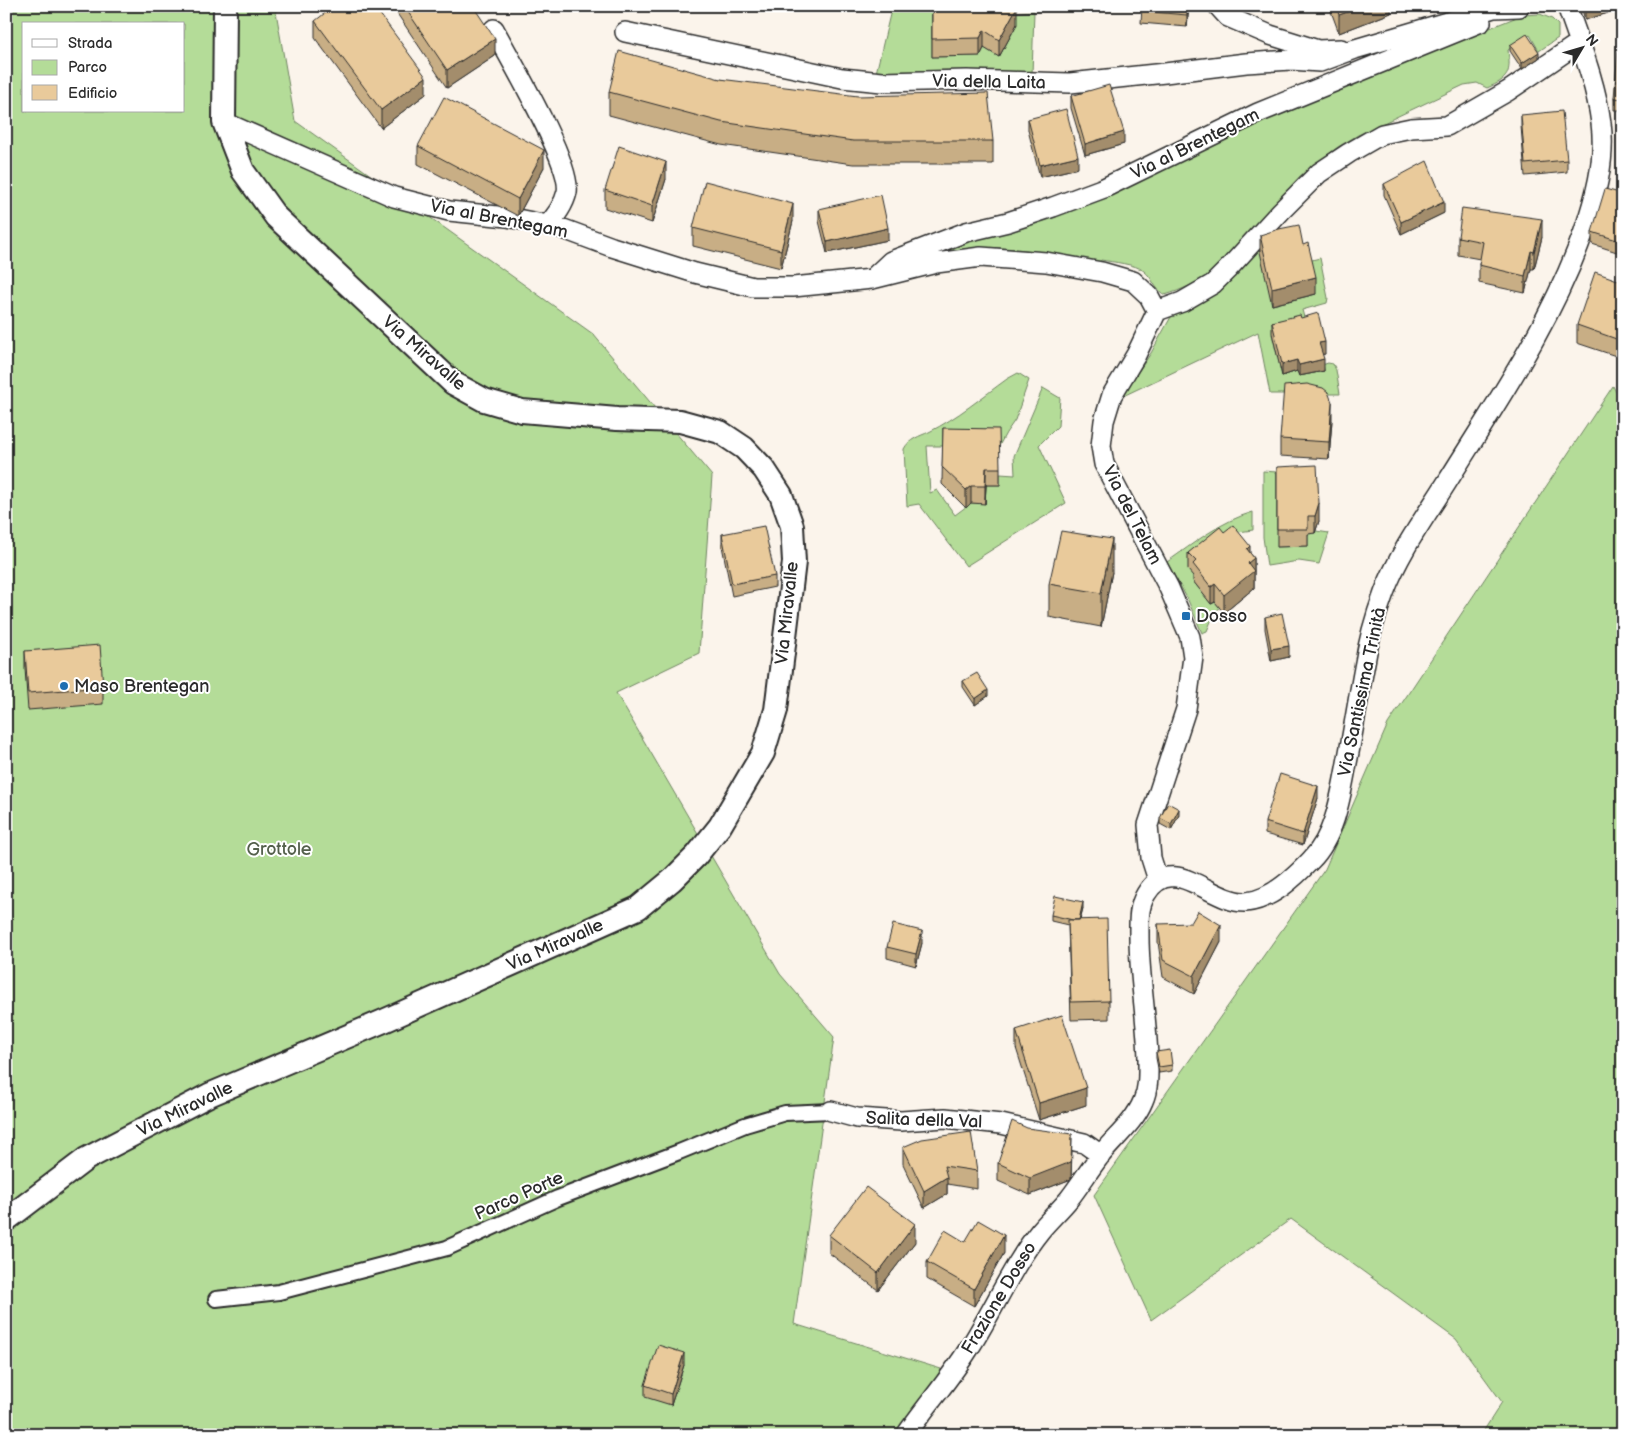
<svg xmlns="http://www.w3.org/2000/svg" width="1629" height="1441" viewBox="0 0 1629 1441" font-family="'Balsamiq Sans',sans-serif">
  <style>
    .green { fill: #b4dc98; stroke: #708462; fill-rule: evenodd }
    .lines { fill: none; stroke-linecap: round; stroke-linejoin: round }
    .pedestrian-casing { stroke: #2b2b2b; stroke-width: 18 }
    .minor-casing { stroke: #2b2b2b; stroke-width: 22 }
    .tertiary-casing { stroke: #2b2b2b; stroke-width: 26 }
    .pedestrian { stroke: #fff; stroke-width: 14 }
    .minor { stroke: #fff; stroke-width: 19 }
    .tertiary { stroke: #fff; stroke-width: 22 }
    .wall { fill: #c8ae85; stroke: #2b2b2b }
    .shaded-wall { fill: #a38d6c; stroke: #2b2b2b }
    .building { fill: #e9ca9b; stroke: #2b2b2b }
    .poi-dot { fill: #1f6fb2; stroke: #fff; stroke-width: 2 }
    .labels { text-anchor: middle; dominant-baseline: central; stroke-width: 4; stroke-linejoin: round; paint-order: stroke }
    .street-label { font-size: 18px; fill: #2b2b2b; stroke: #fff }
    .poi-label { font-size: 18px; fill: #2b2b2b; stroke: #fff; text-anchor: start }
    .park-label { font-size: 18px; fill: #54604c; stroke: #fff }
  </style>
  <rect width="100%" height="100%" fill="#fbf4eb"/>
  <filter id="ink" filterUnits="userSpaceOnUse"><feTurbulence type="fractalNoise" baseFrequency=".02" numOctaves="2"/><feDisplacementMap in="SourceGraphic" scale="10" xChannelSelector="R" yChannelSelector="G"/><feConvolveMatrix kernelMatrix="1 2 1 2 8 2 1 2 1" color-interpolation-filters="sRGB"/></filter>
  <g filter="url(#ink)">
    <!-- green -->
    <path class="green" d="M 6,6 L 275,6 L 295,121 L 593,334 L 712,476 L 699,653 L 616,693 L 780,974 L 834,1037 L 794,1324 L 941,1369 L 906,1435 L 6,1435 ZM 24,24 L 184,24 L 184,111 L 24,111 Z
      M 892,6 L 938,6 L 932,7 L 932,57 L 979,56 L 984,48 L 999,57 L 999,14 L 1034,11 L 1032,75 C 980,73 928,69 876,73 Z
      M 1540,14 L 1552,19 L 1558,25 L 1558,38 L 1539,51 L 1530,35 L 1508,50 C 1511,73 1509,79 1487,88 L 1477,83 L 1464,85 L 1358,135 L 1338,147 L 1300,176 L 1211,274 C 1196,283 1182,290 1165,295 C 1153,288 1154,279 1144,271 C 1136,264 1112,262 1101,260 L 1100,263 C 1056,255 1012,244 967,249 C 947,250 920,260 900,265 L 1522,15 Z
      M 1274,227 L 1280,229 L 1308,261 L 1320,258 L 1328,298 L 1327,303 L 1302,310 L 1307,328 L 1272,334 L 1282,376 L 1297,371 L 1299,376 L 1323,371 L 1322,365 L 1328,363 L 1333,364 L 1336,370 L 1340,394 L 1270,394 L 1258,332 L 1121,397 L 1151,353 L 1172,315 Z
      M 1018,373 L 1029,380 L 1015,420 L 1006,433 L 999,446 L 927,446 L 930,493 L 937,490 L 955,515 L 971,503 L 985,503 L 986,485 L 1000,485 L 1000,474 L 1015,475 L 1014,456 L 1043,388 L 1060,398 L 1058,426 L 1039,445 L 1066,503 L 966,566 L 919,504 L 907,506 L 904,449 C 909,439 920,436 929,432 C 957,418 982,397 1007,379 Z
      M 1613,386 L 1623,406 L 1623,1435 L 1481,1435 L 1502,1402 L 1456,1339 L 1291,1219 L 1151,1320 L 1094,1195 L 1325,869 L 1388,724 Z
      M 1263,471 L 1317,475 L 1317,483 L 1277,547 L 1308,546 L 1308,534 L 1315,533 L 1316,531 L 1329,533 L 1319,564 L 1299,561 L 1267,566 L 1263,537 Z
      M 1253,512 L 1253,530 L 1238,532 L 1193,581 L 1211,604 L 1215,602 L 1220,607 L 1214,614 L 1207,631 L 1202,633 L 1187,598 L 1167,562 C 1194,543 1221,521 1253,512 Z"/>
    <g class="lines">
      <!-- pedestrian casing -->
      <g class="pedestrian-casing">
        <path id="pedestrian" d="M 216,1299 L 279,1292 L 447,1248 L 558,1198 L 679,1152 L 745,1125 L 785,1113 L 831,1111"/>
      </g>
      <!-- minor casing -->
      <g class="minor-casing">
        <path id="minor" d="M 1218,6 L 1228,17 L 1270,35 L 1318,50 L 1341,49
          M 494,29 C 510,59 572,164 567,192 C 564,205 556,215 548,225
          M 625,32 L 842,78 L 882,82 L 967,80 L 1070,83 L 1165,73 L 1246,63 L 1291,60 L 1320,62 L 1355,49 L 1494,8 L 1519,7
          M 224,122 L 394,197 L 449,211 L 507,217 L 558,227 L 612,247 L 695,273 L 753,287 L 793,287 L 872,279 L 936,263 L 981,257 L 1046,262 L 1102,272 L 1133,281 L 1149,296 L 1157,311 L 1136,355 L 1112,395 L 1104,421 L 1101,446 L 1104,464 L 1169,588 L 1190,637 L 1193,657 L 1186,709 L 1148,825 L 1151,858 L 1158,880
          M 875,276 L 891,261 L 966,232 L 1008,222 L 1053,207 L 1104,188 L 1258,113 L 1481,22
          M 1157,311 L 1182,302 L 1213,284 L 1227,270 L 1281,211 L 1319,173 L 1349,153 L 1382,134 L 1411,128 L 1447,126 L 1508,91 L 1580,42
          M 831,1111 L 857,1118 L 901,1121 L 945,1118 L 1001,1124 L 1084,1143 L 1101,1155
          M 906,1435 C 926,1406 949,1380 968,1350 C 993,1312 1011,1267 1040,1231 C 1049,1220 1060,1210 1069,1199 C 1080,1185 1089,1170 1100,1156 C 1114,1138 1134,1123 1143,1101 C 1149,1088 1148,1073 1148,1059 C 1147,1018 1139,977 1139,937 C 1139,922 1138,907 1146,894 C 1172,850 1212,904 1246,902 C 1271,900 1295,877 1311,860 C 1335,836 1341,795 1347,763 C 1353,732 1358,700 1364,668 C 1368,643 1375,617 1384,593 C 1399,552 1426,516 1449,479 C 1498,400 1551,323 1583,234 C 1595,199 1606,161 1601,123 C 1596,83 1580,44 1567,6"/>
      </g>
      <!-- tertiary casing -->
      <g class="tertiary-casing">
        <path id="tertiary" d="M 6,1220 L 86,1159 L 209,1095 L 386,1020 L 638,908 L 672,880 L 696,856 L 720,826 L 763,753 L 776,710 L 784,645 L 794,562 L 792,526 L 781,495 L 764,469 L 744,448 L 720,432 L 680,421 L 617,419 L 522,411 L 484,400 L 453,383 L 276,217 L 243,171 L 224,122 L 225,6"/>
      </g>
      <!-- pedestrian -->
      <use href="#pedestrian" class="pedestrian"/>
      <!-- minor -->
      <use href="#minor" class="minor"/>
      <!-- tertiary -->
      <use href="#tertiary" class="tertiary"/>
    </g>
    <!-- wall -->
    <path class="wall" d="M 392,6 L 473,6 L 495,56 L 447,88 Z
      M 932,6 L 1017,24 L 999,57 L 984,48 L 980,56 L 932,57 Z
      M 1142,6 L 1189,6 L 1187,27 L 1141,23 Z
      M 1329,6 L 1391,6 L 1391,13 L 1339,33 Z
      M 1581,6 L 1608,6 L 1608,13 L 1585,20 Z
      M 315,21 L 426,94 L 381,128 L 315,38 Z
      M 1510,45 L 1539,58 L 1522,69 L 1510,51 Z
      M 1623,50 L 1623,110 L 1614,110 L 1614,98 Z
      M 720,79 L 993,141 L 993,164 L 853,164 L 721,145 L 609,115 L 609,92 Z
      M 1071,96 L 1124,144 L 1085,155 L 1071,108 Z
      M 1521,115 L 1567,160 L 1567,172 L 1525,176 L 1521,126 Z
      M 1028,119 L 1078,168 L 1040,177 L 1028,130 Z
      M 418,146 L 544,167 L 518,216 L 418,164 Z
      M 666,179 L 652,223 L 605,208 L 605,190 Z
      M 1384,184 L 1444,213 L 1401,234 L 1384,195 Z
      M 1623,194 L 1623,254 L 1592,244 L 1592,232 Z
      M 819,209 L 888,240 L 827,253 L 819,221 Z
      M 793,221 L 781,268 L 693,246 L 693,228 Z
      M 1260,235 L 1316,294 L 1272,305 L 1260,252 Z
      M 1458,237 L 1542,237 L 1534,269 L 1531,269 L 1525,293 L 1479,283 L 1479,265 L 1480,259 L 1458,255 Z
      M 1623,282 L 1623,356 L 1622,358 L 1577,343 L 1577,325 Z
      M 1301,318 L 1325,354 L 1322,354 L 1324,371 L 1299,376 L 1297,371 L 1282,376 L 1272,333 L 1272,322 Z
      M 1332,420 L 1329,459 L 1280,456 L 1280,439 Z
      M 943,428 L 1000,468 L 1000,485 L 986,485 L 985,504 L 971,503 L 966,508 L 942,484 Z
      M 1277,467 L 1319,521 L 1315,533 L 1308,534 L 1308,546 L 1277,547 Z
      M 1224,532 L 1250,553 L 1254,558 L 1254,588 L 1224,613 L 1215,602 L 1211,604 L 1193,581 L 1193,576 L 1188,570 L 1188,553 Z
      M 722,534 L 775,576 L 775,587 L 732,596 L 722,546 Z
      M 1112,572 L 1101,627 L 1049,617 L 1049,584 Z
      M 1265,617 L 1289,657 L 1271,661 L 1265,629 Z
      M 25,651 L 103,687 L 103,704 L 28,710 L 25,669 Z
      M 963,681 L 988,696 L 975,705 L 963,687 Z
      M 1318,798 L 1303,845 L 1265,834 L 1265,822 Z
      M 1179,815 L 1171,830 L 1160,824 L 1160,818 Z
      M 1083,908 L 1080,920 L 1109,1001 L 1109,1019 L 1071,1020 L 1068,925 L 1051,921 L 1051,915 Z
      M 1158,924 L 1221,942 L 1194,994 L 1163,977 L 1158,942 Z
      M 922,943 L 916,966 L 887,958 L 887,947 Z
      M 1016,1030 L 1086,1105 L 1039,1120 L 1016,1048 Z
      M 1156,1052 L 1172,1065 L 1172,1071 L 1159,1073 L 1156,1058 Z
      M 903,1147 L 977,1171 L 977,1189 L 947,1184 L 947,1194 L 924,1208 L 903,1164 Z
      M 1072,1151 L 1071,1179 L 1030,1195 L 998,1181 L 998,1163 Z
      M 829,1235 L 915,1242 L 878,1290 L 829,1253 Z
      M 965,1242 L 1004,1253 L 974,1306 L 927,1279 L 927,1262 Z
      M 684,1365 L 671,1405 L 645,1397 L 645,1385 Z"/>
    <!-- shaded-wall -->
    <path class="shaded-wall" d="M 1188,6 L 1189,6 L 1187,27 L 1187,15 Z
      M 1363,6 L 1391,6 L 1391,13 L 1339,33 L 1339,15 Z
      M 1429,6 L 1445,6 L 1429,12 Z
      M 1592,6 L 1608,6 L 1608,13 L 1585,20 L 1585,8 Z
      M 1017,7 L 1017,24 L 999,57 L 999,40 Z
      M 984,30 L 984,48 L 980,56 L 980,38 Z
      M 495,39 L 495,56 L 447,88 L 447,70 Z
      M 1539,52 L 1539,58 L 1522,69 L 1522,63 Z
      M 426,77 L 426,94 L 381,128 L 381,110 Z
      M 1124,132 L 1124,144 L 1085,155 L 1085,144 Z
      M 544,150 L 544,167 L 518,216 L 518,199 Z
      M 1078,156 L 1078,168 L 1040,177 L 1040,165 Z
      M 666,162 L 666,179 L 652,223 L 652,206 Z
      M 1444,202 L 1444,213 L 1401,234 L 1401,222 Z
      M 793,204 L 793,221 L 781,268 L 781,250 Z
      M 1542,219 L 1542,237 L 1534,269 L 1534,252 Z
      M 888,228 L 888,240 L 827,253 L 827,242 Z
      M 1531,251 L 1531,269 L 1525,293 L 1525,276 Z
      M 1316,277 L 1316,294 L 1272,305 L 1272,288 Z
      M 1623,339 L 1623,356 L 1622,358 L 1622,341 Z
      M 1325,342 L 1325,354 L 1319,355 L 1319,343 Z
      M 1324,359 L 1324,371 L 1299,376 L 1299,365 Z
      M 1297,360 L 1297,371 L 1282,376 L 1282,364 Z
      M 1332,402 L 1332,420 L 1329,459 L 1329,442 Z
      M 986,468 L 986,485 L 985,504 L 985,486 Z
      M 971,486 L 971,503 L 966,508 L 966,490 Z
      M 1319,503 L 1319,521 L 1315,533 L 1315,516 Z
      M 1112,539 L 1112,572 L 1101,627 L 1101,593 Z
      M 1250,546 L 1250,561 L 1254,558 L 1254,588 L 1224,613 L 1224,595 L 1247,549 Z
      M 1215,584 L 1215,602 L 1211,604 L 1211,587 Z
      M 1289,646 L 1289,657 L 1271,661 L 1271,649 Z
      M 988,690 L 988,696 L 975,705 L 975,699 Z
      M 1318,786 L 1318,798 L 1303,845 L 1303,834 Z
      M 1179,809 L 1179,815 L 1171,830 L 1171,824 Z
      M 1083,902 L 1083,908 L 1078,927 L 1078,921 Z
      M 1221,925 L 1221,942 L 1194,994 L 1194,976 Z
      M 922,931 L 922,943 L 916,966 L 916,954 Z
      M 1086,1088 L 1086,1105 L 1039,1120 L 1039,1103 Z
      M 1072,1134 L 1071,1179 L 1030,1195 L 1030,1178 Z
      M 947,1177 L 947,1194 L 924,1208 L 924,1191 Z
      M 915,1224 L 915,1242 L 878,1290 L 878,1273 Z
      M 1004,1235 L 1004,1253 L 974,1306 L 974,1289 Z
      M 684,1353 L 684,1365 L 671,1405 L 671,1394 Z"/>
    <!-- building -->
    <path class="building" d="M 334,6 L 374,6 L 426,77 L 381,110 L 315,21 Z
      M 404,6 L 473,6 L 495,39 L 447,70 Z
      M 932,6 L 1015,6 L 1017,7 L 999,40 L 984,30 L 980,38 L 932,39 Z
      M 1142,6 L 1188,6 L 1187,15 L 1141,11 Z
      M 1336,6 L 1363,6 L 1339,15 Z
      M 1527,34 L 1539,52 L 1522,63 L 1510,45 Z
      M 1618,50 L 1623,50 L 1623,99 L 1614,98 Z
      M 619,51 L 720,79 L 858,96 L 988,93 L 993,141 L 853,141 L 721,122 L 609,92 Z
      M 1109,85 L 1124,132 L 1085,144 L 1071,96 Z
      M 444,97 L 544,150 L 518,199 L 418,146 Z
      M 1066,109 L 1078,156 L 1040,165 L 1028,119 Z
      M 1562,111 L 1567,160 L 1525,164 L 1521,115 Z
      M 619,146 L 666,162 L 652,206 L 605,190 Z
      M 1427,161 L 1444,202 L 1401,222 L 1384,184 Z
      M 705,181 L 793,204 L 781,250 L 693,228 Z
      M 1605,189 L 1623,194 L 1623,242 L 1592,232 Z
      M 881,195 L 888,228 L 827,242 L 819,209 Z
      M 1462,208 L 1542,219 L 1534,252 L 1531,251 L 1525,276 L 1479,265 L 1483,242 L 1458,237 Z
      M 1299,225 L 1303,245 L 1308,243 L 1316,277 L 1272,288 L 1260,235 L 1279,229 Z
      M 1595,272 L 1623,282 L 1623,339 L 1622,341 L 1577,325 Z
      M 1318,313 L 1325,342 L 1319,343 L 1324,359 L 1299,365 L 1297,360 L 1282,364 L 1272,322 L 1300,315 L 1301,318 Z
      M 1307,384 L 1323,388 L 1328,392 L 1332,402 L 1329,442 L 1280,439 L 1284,386 Z
      M 943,428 L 999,429 L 1000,468 L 986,468 L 985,486 L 971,486 L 966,490 L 942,467 Z
      M 1317,465 L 1319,503 L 1315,516 L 1308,516 L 1308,529 L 1277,529 L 1277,467 Z
      M 1233,525 L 1250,546 L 1247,549 L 1254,558 L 1248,563 L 1254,571 L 1224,595 L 1215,584 L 1211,587 L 1193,564 L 1196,561 L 1188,553 L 1220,527 L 1224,532 Z
      M 764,526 L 775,576 L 732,584 L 722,534 Z
      M 1061,531 L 1112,539 L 1101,593 L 1049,584 Z
      M 1282,613 L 1289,646 L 1271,649 L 1265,617 Z
      M 100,645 L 103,687 L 28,693 L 25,651 Z
      M 977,673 L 988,690 L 975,699 L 963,681 Z
      M 1280,774 L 1318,786 L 1303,834 L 1265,822 Z
      M 1168,803 L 1179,809 L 1171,824 L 1160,818 Z
      M 1055,896 L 1083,902 L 1079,920 L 1073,920 L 1051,915 Z
      M 1198,911 L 1221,925 L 1194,976 L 1163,960 L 1158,924 L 1191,923 Z
      M 1107,919 L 1109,1001 L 1071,1002 L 1068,920 Z
      M 893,924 L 922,931 L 916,954 L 887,947 Z
      M 1062,1015 L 1086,1088 L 1039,1103 L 1016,1030 Z
      M 1170,1050 L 1172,1065 L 1159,1067 L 1156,1052 Z
      M 1012,1121 L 1027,1128 L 1072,1134 L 1071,1162 L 1030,1178 L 998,1163 Z
      M 971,1132 L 977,1171 L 944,1166 L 947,1177 L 924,1191 L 903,1147 L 922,1139 Z
      M 866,1187 L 915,1224 L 878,1273 L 829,1235 Z
      M 978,1220 L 1004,1235 L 974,1289 L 927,1262 L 945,1230 L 965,1242 Z
      M 658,1345 L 684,1353 L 671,1394 L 645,1385 Z"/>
  </g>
  <!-- markers -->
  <g class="poi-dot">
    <rect x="1181" y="611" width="10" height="10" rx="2.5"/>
    <circle cx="64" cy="686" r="5"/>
  </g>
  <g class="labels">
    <!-- street labels -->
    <g class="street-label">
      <text transform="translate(989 82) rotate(1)">Via della Laita</text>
      <text transform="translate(1195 144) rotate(-26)">Via al Brentegam</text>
      <text transform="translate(499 219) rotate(11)">Via al Brentegam</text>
      <text transform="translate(424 353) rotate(41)">Via Miravalle</text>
      <text transform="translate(1132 515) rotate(63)">Via del Telam</text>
      <text transform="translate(787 613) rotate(-84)">Via Miravalle</text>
      <text transform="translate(1362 692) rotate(-78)">Via Santissima Trinità</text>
      <text transform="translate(555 945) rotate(-24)">Via Miravalle</text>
      <text transform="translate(185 1109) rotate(-26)">Via Miravalle</text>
      <text transform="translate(924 1120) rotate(2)">Salita della Val</text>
      <text transform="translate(519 1196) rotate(-24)">Parco Porte</text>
      <text transform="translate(999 1298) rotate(-59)">Frazione Dosso</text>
    </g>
    <!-- poi labels -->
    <g class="poi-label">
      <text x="1196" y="616">Dosso</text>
      <text x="74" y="686">Maso Brentegan</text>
    </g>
    <!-- park labels -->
    <g class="park-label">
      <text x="279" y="849">Grottole</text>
    </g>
  </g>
  <!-- margin -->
  <rect width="1629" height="1441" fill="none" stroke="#fff" stroke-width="25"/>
  <rect x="12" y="12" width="1604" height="1416" fill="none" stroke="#2b2b2b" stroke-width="2" filter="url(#ink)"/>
  <!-- legend -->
  <rect x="22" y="22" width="162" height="90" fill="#ffffff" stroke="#aaaaaa"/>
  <rect x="32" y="39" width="25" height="8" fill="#ffffff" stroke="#aaaaaa"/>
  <text x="68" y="48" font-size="15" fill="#2b2b2b">Strada</text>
  <rect x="32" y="60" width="25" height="15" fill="#b4dc98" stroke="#aaaaaa"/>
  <text x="68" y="72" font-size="15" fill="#2b2b2b">Parco</text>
  <rect x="32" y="85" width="25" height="15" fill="#e9ca9b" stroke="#aaaaaa"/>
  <text x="68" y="98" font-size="15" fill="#2b2b2b">Edificio</text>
  <!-- north arrow -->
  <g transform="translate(1582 48) rotate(52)" stroke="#ffffff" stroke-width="4" paint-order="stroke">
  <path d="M0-4L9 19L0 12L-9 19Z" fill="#2b2b2b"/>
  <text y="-8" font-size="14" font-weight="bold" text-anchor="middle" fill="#2b2b2b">N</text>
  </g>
</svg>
